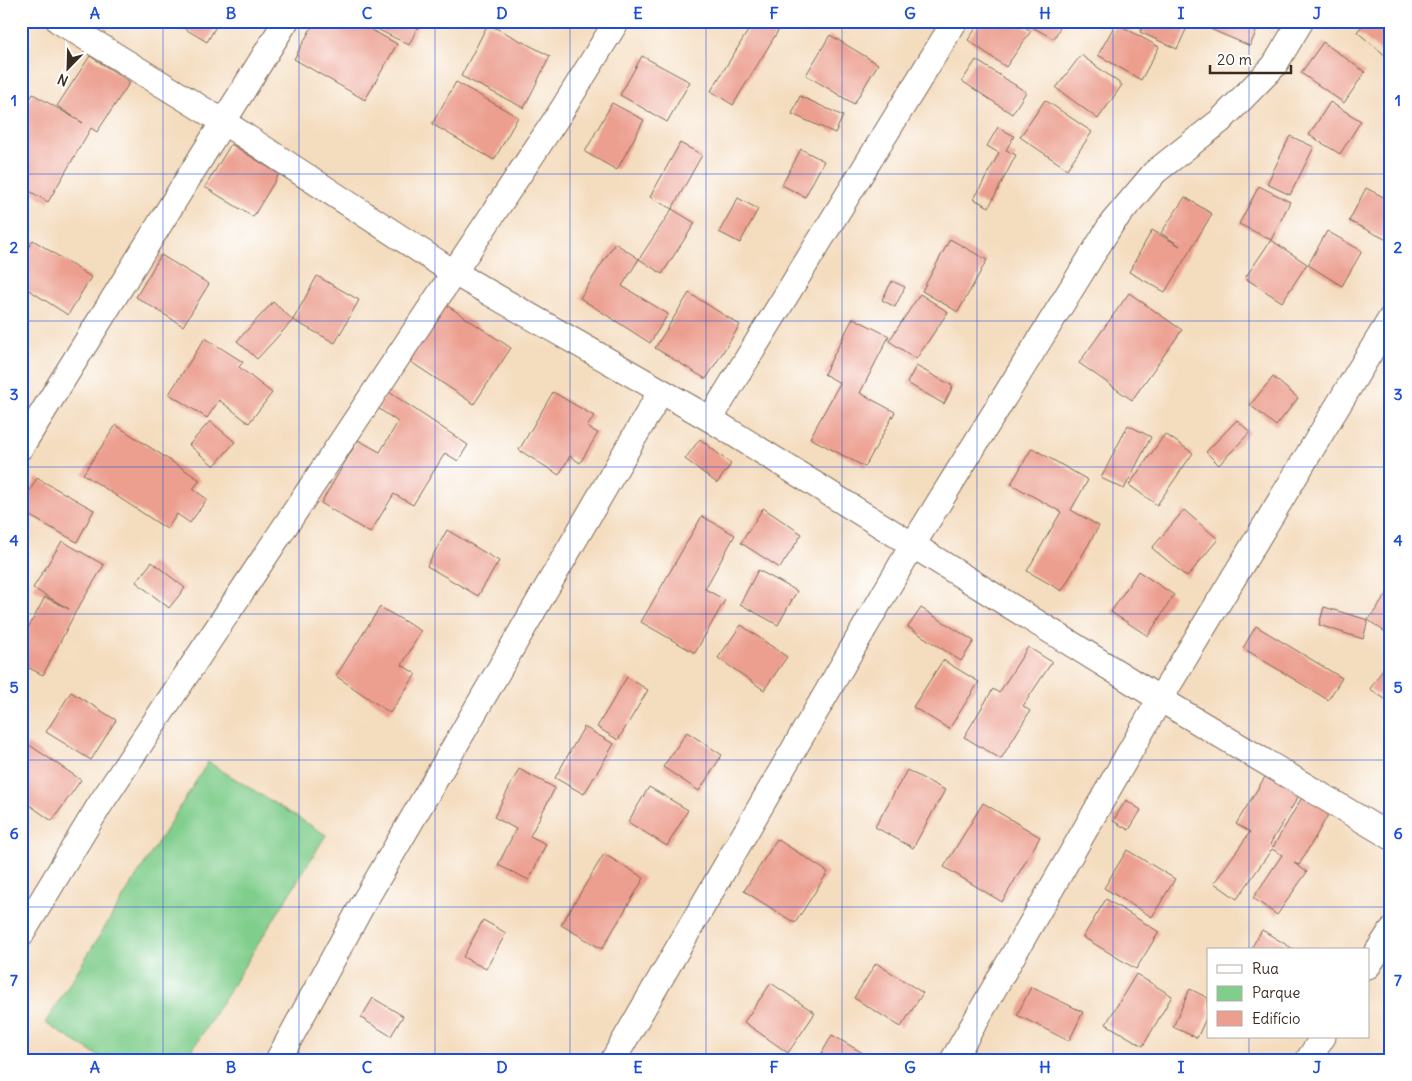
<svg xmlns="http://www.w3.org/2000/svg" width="1412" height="1081" viewBox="0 0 1412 1081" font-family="Delius,sans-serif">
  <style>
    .green { fill: #80ce8c; stroke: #5e7c55 }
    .building { fill: #ec9f8f }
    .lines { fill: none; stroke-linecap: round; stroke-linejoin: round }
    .street-casing { stroke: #7c6856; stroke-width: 27 }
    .street { stroke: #fff; stroke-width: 25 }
    .grid { fill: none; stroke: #1d4ed8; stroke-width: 1; stroke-opacity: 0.55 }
    .neatline { fill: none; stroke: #1d4ed8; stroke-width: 2 }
    .grid-label { font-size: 16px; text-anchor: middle; font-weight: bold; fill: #1d4ed8 }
  </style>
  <rect width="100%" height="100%" fill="#fff"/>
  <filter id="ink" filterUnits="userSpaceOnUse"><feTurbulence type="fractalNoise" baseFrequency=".02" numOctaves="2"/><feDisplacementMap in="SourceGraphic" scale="10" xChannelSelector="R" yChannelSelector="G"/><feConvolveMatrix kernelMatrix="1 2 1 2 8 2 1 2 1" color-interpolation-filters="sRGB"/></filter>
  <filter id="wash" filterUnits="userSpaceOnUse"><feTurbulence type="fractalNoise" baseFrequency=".0096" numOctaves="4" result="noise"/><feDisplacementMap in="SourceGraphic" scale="20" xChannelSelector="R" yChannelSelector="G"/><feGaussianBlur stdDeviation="1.12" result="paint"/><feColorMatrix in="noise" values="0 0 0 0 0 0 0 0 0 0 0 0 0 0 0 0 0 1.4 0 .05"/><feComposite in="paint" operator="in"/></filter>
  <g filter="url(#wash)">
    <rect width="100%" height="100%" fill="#f4dcbe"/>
    <!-- green -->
    <path class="green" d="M 208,762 L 326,835 L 186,1060 L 105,1060 L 45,1023 Z"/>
    <g id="blocks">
      <!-- building -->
      <path class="building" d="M 172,21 L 219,21 L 207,42 Z
        M 315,21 L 356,21 L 397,44 L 365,100 L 294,59 Z
        M 361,21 L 421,21 L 409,45 Z
        M 754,21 L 784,21 L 733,105 L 711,91 Z
        M 981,21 L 1016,21 L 1031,31 L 1006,67 L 968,40 Z
        M 1021,21 L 1063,21 L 1054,39 Z
        M 1145,21 L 1190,21 L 1177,49 L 1140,32 Z
        M 1213,21 L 1244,21 L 1258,27 L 1250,46 L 1210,29 Z
        M 1366,21 L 1391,21 L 1391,50 L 1386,56 L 1357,32 Z
        M 1116,23 L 1159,47 L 1141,80 L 1098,55 Z
        M 488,24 L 550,56 L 524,108 L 461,76 Z
        M 830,35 L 878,64 L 854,104 L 806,75 Z
        M 1323,42 L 1365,72 L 1344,103 L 1301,73 Z
        M 1081,55 L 1122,85 L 1098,119 L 1056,88 Z
        M 90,56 L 130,82 L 97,132 L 91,128 L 48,202 L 21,186 L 21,178 L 26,170 L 21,176 L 21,114 L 33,94 L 83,123 L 57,106 Z
        M 642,56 L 690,82 L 667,122 L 620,95 Z
        M 976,60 L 1026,92 L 1012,114 L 962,81 Z
        M 456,82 L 518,117 L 494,160 L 432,124 Z
        M 800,96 L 843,116 L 835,133 L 792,114 Z
        M 1045,100 L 1092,132 L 1067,169 L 1020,137 Z
        M 1330,102 L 1361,121 L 1340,154 L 1309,135 Z
        M 612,103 L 644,120 L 617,170 L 585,152 Z
        M 998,127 L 1014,136 L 1006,150 L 1016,155 L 989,207 L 974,199 L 999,153 L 987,146 Z
        M 1290,136 L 1314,147 L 1290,195 L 1267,184 Z
        M 680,143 L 702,155 L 672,209 L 650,197 Z
        M 231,144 L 279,174 L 253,217 L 205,187 Z
        M 801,149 L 824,161 L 805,197 L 782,185 Z
        M 1259,186 L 1290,202 L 1271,240 L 1239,224 Z
        M 1366,188 L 1391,201 L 1391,242 L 1349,221 Z
        M 1185,197 L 1212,214 L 1165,292 L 1129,272 L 1152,230 L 1180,246 L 1161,233 Z
        M 738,198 L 758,209 L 740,243 L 719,232 Z
        M 672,209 L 695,223 L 662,274 L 639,259 L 622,286 L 668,314 L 650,343 L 580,298 L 615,243 L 639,259 Z
        M 1327,231 L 1362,251 L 1342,286 L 1308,265 Z
        M 950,239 L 987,260 L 958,312 L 922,291 Z
        M 33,240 L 91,277 L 68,315 L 21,285 L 21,259 Z
        M 1271,240 L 1307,264 L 1282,302 L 1245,278 Z
        M 161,255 L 209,284 L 183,326 L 136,297 Z
        M 317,276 L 359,300 L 335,343 L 293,320 L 257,359 L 237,341 L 273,302 L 293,320 Z
        M 892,281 L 905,287 L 895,307 L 882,300 Z
        M 689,293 L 740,325 L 706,379 L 655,348 Z
        M 1129,293 L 1182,330 L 1132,400 L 1079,363 Z
        M 920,294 L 948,312 L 916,359 L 889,341 Z
        M 445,304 L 511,348 L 474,404 L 408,360 Z
        M 853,318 L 889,336 L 860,393 L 895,412 L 865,467 L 810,438 L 840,383 L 824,374 Z
        M 205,338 L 243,362 L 239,367 L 272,393 L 249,423 L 219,400 L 207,418 L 169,394 Z
        M 916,366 L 953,386 L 944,404 L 907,383 Z
        M 1273,377 L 1298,398 L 1276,426 L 1250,405 Z
        M 389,392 L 468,445 L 458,461 L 445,453 L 413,505 L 394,494 L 370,533 L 321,503 L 358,440 L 380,452 L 398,422 L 378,408 Z
        M 553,392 L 594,416 L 587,427 L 598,433 L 580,463 L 570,456 L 559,475 L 519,450 Z
        M 1237,420 L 1250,432 L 1219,465 L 1206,452 Z
        M 210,421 L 235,442 L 214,466 L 189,445 Z
        M 116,425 L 200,480 L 193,489 L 207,499 L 190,523 L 177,514 L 167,529 L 83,474 Z
        M 1128,425 L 1151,437 L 1124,489 L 1101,478 Z
        M 1165,434 L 1193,453 L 1157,505 L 1129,485 Z
        M 700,439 L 731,464 L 717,483 L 685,459 Z
        M 1032,448 L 1088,480 L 1071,510 L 1099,526 L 1062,591 L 1027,571 L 1061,512 L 1011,484 Z
        M 37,478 L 94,510 L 77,542 L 21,511 L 21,506 Z
        M 763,508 L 802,534 L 780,568 L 741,543 Z
        M 1184,510 L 1218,539 L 1187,577 L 1152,548 Z
        M 702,516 L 735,535 L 705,589 L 725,600 L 695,653 L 641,622 Z
        M 447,530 L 499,561 L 478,596 L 427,566 Z
        M 62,541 L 104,565 L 75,613 L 43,675 L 21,664 L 21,630 L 26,632 L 45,597 L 69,609 L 33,588 Z
        M 152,562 L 185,588 L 169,608 L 136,582 Z
        M 758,570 L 797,591 L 778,625 L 740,604 Z
        M 1138,571 L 1174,595 L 1148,636 L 1111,612 Z
        M 1391,589 L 1391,636 L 1368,620 Z
        M 380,607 L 421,631 L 402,665 L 416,674 L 390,713 L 336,676 Z
        M 1324,607 L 1368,620 L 1363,639 L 1319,625 Z
        M 921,608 L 974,641 L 961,661 L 908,627 Z
        M 741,625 L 787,657 L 764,690 L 718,658 Z
        M 1256,626 L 1342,678 L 1328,700 L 1243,648 Z
        M 1028,647 L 1052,662 L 1023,706 L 1030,711 L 1001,759 L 964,737 L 993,689 L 999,693 Z
        M 1391,657 L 1391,703 L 1370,689 Z
        M 943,660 L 979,682 L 949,729 L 913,707 Z
        M 627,677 L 648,690 L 618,740 L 597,727 Z
        M 71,692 L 116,720 L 91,760 L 46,732 Z
        M 584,727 L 614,744 L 584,794 L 555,778 Z
        M 687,732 L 722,755 L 699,791 L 663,767 Z
        M 28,744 L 81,780 L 52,821 L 21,799 L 21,754 Z
        M 519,769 L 555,788 L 530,836 L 546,844 L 529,880 L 498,865 L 516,829 L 494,817 Z
        M 907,770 L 945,790 L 913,848 L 875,827 Z
        M 1268,772 L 1301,792 L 1270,844 L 1273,847 L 1304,794 L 1331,810 L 1299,865 L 1294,863 L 1307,872 L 1277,915 L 1253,898 L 1282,855 L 1272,849 L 1237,899 L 1214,883 L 1250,832 L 1236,824 Z
        M 649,787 L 688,810 L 667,846 L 628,822 Z
        M 1126,800 L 1141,810 L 1129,830 L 1113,821 Z
        M 983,803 L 1040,837 L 1002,902 L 944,867 Z
        M 777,839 L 828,872 L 795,923 L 744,891 Z
        M 1127,850 L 1175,879 L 1152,917 L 1104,888 Z
        M 604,854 L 644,878 L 602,949 L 561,925 Z
        M 1106,899 L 1159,932 L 1136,969 L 1083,937 Z
        M 483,920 L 506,933 L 486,969 L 463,957 Z
        M 1262,930 L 1295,950 L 1250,950 Z
        M 876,963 L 923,993 L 901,1027 L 854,998 Z
        M 1136,974 L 1172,996 L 1143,1046 L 1106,1024 Z
        M 771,983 L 815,1013 L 788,1053 L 744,1022 Z
        M 1031,987 L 1083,1012 L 1069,1041 L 1017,1015 Z
        M 1190,989 L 1208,998 L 1208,1014 L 1197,1038 L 1173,1027 Z
        M 373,998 L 403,1016 L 391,1036 L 361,1018 Z
        M 832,1035 L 875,1060 L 818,1060 Z"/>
    </g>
  </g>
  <g filter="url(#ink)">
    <use href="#blocks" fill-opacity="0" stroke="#7c6856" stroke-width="1"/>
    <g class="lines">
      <!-- street casing -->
      <g class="street-casing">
        <path id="street" d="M 59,21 L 225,123 L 453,272 L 710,419 L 1160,699 L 1391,837
          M 710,419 L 955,21
          M 21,447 L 286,21
          M 21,935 L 99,806 L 562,110 L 617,21
          M 1368,966 L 1391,931
          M 278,1060 L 360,909 L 661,391
          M 613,1060 L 912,546 L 1112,223 L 1155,172 L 1220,121 L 1274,66 L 1301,21
          M 953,1060 L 1160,699 L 1391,318
          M 1308,1060 L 1323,1037"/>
      </g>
      <!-- street -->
      <use href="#street" class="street"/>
    </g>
  </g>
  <!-- grid -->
  <path class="grid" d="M 163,21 L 163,1060M 299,21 L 299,1060M 435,21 L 435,1060M 570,21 L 570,1060M 706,21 L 706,1060M 842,21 L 842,1060M 977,21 L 977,1060M 1113,21 L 1113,1060M 1249,21 L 1249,950M 21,174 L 1391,174M 21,321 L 1391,321M 21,467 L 1391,467M 21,614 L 1391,614M 21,760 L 1391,760M 21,907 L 1391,907M 1249,1037 L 1249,1060"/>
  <!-- margin -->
  <rect width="1412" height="1081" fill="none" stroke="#fff" stroke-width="55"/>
  <!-- legend -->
  <rect x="1207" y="948" width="162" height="90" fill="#ffffff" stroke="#b1aaa5"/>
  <rect x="1217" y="965" width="25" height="8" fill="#ffffff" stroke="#b1aaa5"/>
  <text x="1252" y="974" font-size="15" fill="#3b2a1e">Rua</text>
  <rect x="1217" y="986" width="25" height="15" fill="#80ce8c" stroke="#b1aaa5"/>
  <text x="1252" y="998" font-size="15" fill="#3b2a1e">Parque</text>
  <rect x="1217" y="1011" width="25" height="15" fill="#ec9f8f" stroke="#b1aaa5"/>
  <text x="1252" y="1024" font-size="15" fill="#3b2a1e">Edifício</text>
  <!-- north arrow -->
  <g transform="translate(68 68) rotate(203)" stroke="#ffffff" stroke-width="4" paint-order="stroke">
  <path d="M0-4L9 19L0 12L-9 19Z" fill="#3b2a1e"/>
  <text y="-8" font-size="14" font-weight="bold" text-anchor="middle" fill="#3b2a1e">N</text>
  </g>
  <!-- scale -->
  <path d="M1210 65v8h81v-8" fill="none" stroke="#3b2a1e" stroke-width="2.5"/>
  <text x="1217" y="65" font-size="15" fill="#3b2a1e" stroke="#ffffff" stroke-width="4" paint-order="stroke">20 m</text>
  <rect x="28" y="28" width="1356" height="1026" class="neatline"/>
  <g class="grid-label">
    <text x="95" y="19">A</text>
    <text x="231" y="19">B</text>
    <text x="367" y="19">C</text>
    <text x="502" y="19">D</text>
    <text x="638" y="19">E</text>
    <text x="774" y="19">F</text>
    <text x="910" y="19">G</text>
    <text x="1045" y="19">H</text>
    <text x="1181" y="19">I</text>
    <text x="1317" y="19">J</text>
    <text x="14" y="106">1</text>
    <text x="1398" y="106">1</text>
    <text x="14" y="253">2</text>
    <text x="1398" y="253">2</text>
    <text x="14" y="400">3</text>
    <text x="1398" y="400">3</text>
    <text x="14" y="546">4</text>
    <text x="1398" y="546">4</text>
    <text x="14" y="693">5</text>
    <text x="1398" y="693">5</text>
    <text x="14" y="839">6</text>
    <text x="1398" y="839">6</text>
    <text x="14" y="986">7</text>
    <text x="1398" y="986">7</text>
    <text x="95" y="1073">A</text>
    <text x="231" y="1073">B</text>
    <text x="367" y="1073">C</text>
    <text x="502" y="1073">D</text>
    <text x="638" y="1073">E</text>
    <text x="774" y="1073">F</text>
    <text x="910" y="1073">G</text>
    <text x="1045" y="1073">H</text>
    <text x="1181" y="1073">I</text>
    <text x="1317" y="1073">J</text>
  </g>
</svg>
